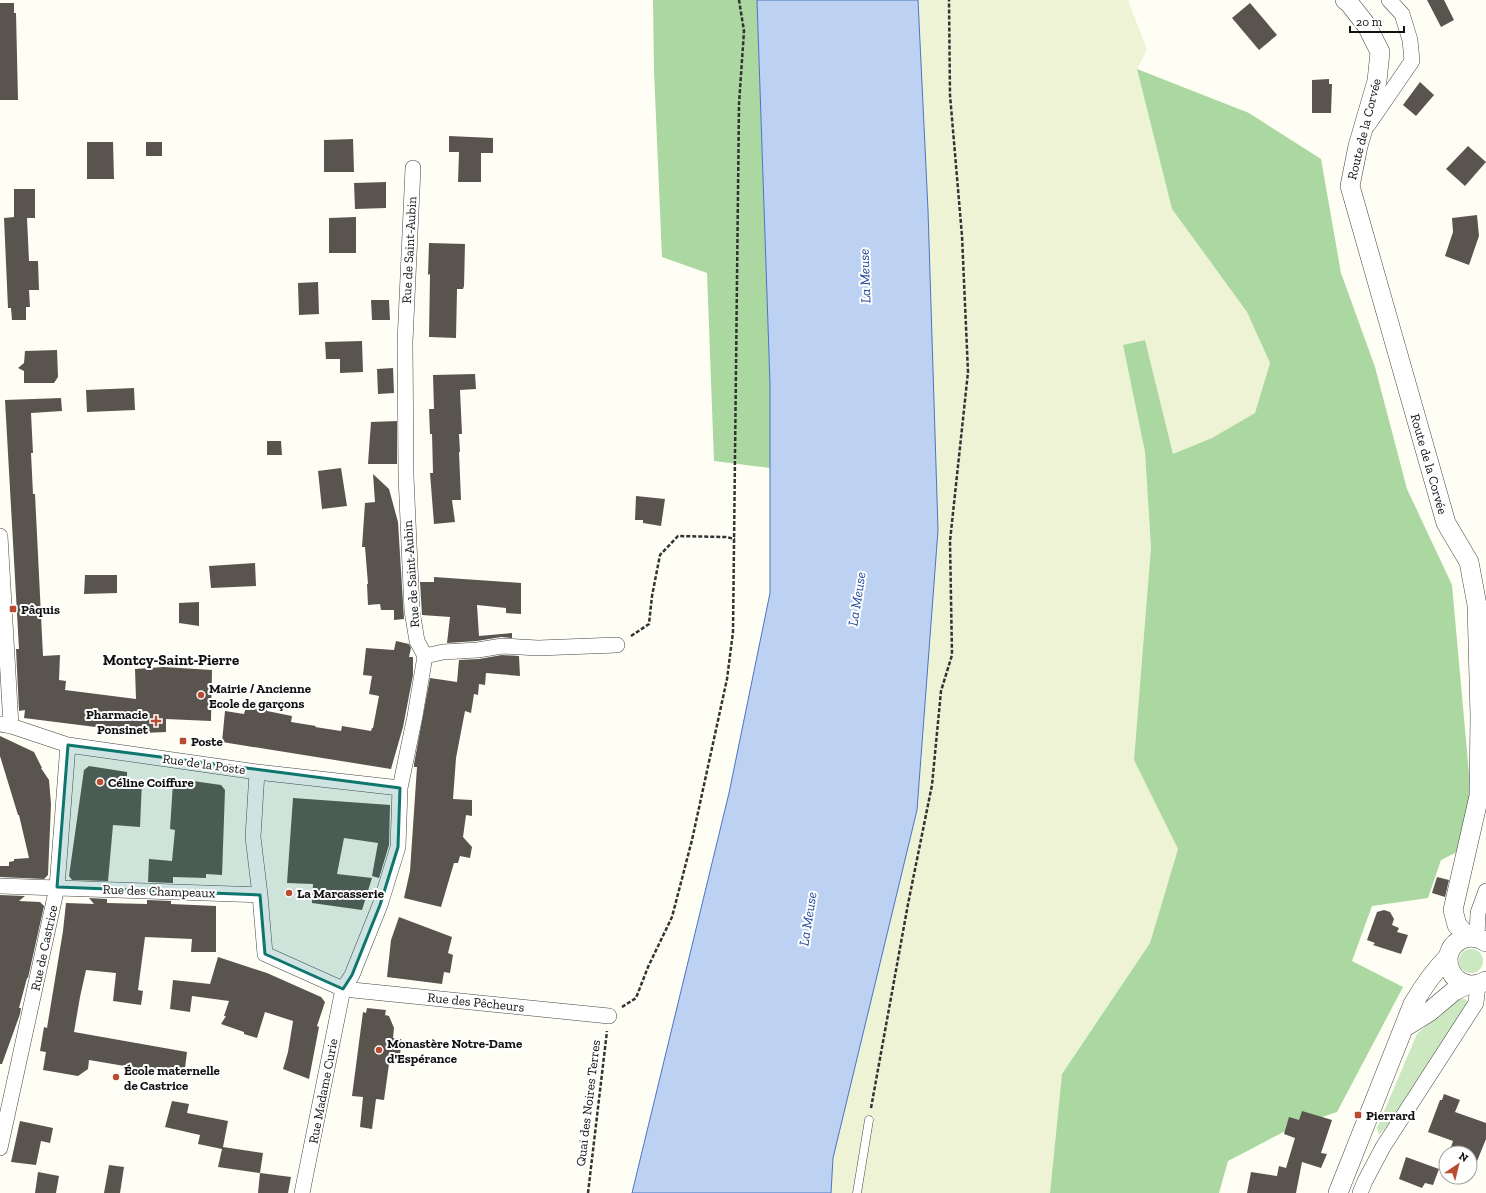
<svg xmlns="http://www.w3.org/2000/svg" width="1486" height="1193" viewBox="0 0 1486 1193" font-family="'Zilla Slab',serif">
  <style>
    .farmland { fill: #eff3d6 }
    .green { fill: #cbe8c0 }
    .forest { fill: #abd7a0 }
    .water { fill: #bdd1f2; stroke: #4974c5 }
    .building { fill: #59554e }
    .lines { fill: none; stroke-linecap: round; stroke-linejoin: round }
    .service-casing { stroke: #444; stroke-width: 9 }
    .minor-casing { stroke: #444; stroke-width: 16 }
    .tertiary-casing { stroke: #444; stroke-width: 20 }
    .path { stroke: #333; stroke-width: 2.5; stroke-dasharray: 4 2; stroke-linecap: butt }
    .service { stroke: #fff; stroke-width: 8 }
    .minor { stroke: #fff; stroke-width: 15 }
    .tertiary { stroke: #fff; stroke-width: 19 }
    .marked { fill: #0f766e; fill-opacity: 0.2; stroke: #0f766e; stroke-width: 3; stroke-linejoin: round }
    .poi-dot { fill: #b84c31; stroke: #fff; stroke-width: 1.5 }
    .labels { text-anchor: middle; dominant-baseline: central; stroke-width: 4; stroke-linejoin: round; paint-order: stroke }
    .street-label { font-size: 13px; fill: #111; stroke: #fff }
    .poi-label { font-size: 13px; font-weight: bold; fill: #111; stroke: #fff; text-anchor: start }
    .water-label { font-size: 14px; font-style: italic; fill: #21489b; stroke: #fff }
    .quarter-label { font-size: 15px; font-weight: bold; fill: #111; stroke: #fff }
  </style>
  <rect width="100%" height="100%" fill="#fefef5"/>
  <!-- farmland -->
  <path class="farmland" d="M 918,0 L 1128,0 L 1147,50 L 1137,69 L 1172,209 L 1247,312 L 1270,363 L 1255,413 L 1212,438 L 1173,454 L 1145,340 L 1123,345 L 1145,452 L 1151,547 L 1134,760 L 1178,849 L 1150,943 L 1062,1074 L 1050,1193 L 831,1193 L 833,1158 L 928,210 Z"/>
  <!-- green -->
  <path class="green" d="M1459 961a12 12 0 1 1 24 0a12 12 0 1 1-24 0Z
    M 1454,998 L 1465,999 L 1469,1003 L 1396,1116 L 1379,1135 L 1377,1128 L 1417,1034 L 1435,1018 Z"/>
  <!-- forest -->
  <path class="forest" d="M 653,0 L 757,0 L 770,384 L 770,468 L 714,461 L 707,273 L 662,257 L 654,71 Z
    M 1137,69 L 1249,113 L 1321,159 L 1341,273 L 1375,367 L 1407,489 L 1452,585 L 1471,796 L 1457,852 L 1441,860 L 1428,898 L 1372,906 L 1352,961 L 1403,987 L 1337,1112 L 1293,1127 L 1228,1161 L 1219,1193 L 1050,1193 L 1062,1074 L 1150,943 L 1178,849 L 1134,760 L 1151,547 L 1145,452 L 1123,345 L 1145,340 L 1173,454 L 1212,438 L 1255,413 L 1270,363 L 1247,312 L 1172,209 Z"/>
  <!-- water -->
  <path class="water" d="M 757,0 L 918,0 L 928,210 L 938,530 L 917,810 L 833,1158 L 831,1193 L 632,1193 L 729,793 L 770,593 L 770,384 Z"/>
  <!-- building -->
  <path class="building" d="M 1427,0 L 1444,0 L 1454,20 L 1441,27 Z
    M 0,3 L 14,3 L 14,13 L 16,13 L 18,100 L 0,100 Z
    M 1250,3 L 1277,35 L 1259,50 L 1232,18 Z
    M 1329,79 L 1329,84 L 1332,84 L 1331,113 L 1312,113 L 1312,80 Z
    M 1420,82 L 1434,95 L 1416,116 L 1403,105 Z
    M 449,136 L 493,138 L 493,153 L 481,153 L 481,182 L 458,182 L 459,152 L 449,152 Z
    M 353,139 L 354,172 L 324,172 L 324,140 Z
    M 87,142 L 113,142 L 114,179 L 87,179 Z
    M 146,142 L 162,142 L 162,156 L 146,156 Z
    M 1468,146 L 1486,162 L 1465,186 L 1446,169 Z
    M 386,182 L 386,208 L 355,209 L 354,183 Z
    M 14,189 L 35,189 L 35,218 L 27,218 L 29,261 L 38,261 L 39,290 L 29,290 L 30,307 L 26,307 L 26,320 L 12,320 L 11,308 L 8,308 L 4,218 L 14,217 Z
    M 1477,215 L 1479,236 L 1469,265 L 1445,256 L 1453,232 L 1452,218 Z
    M 356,217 L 356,253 L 329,253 L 329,218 Z
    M 429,243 L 465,244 L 464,286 L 463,289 L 457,289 L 456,338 L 429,337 L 430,274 L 428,275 Z
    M 318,282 L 319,314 L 299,315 L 298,283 Z
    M 371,300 L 389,300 L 390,320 L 372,320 Z
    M 362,341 L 363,372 L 340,373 L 340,359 L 326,359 L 325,342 Z
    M 57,350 L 58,377 L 54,383 L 24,383 L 24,371 L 18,368 L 24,363 L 25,351 Z
    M 393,368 L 394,393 L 378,394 L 377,369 Z
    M 475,374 L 476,389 L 460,390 L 462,434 L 459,434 L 460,452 L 459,452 L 461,500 L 452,500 L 455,522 L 434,524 L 430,473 L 433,473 L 432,434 L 430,434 L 429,409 L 434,409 L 433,375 Z
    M 134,388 L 135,410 L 87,412 L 86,390 Z
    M 61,398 L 62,411 L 31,413 L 33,453 L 31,453 L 33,494 L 35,494 L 43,656 L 60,655 L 59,680 L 66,681 L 65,690 L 136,699 L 135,669 L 164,667 L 212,670 L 211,721 L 166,719 L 166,732 L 143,733 L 24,718 L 25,710 L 19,711 L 16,649 L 19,649 L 5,400 Z
    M 397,421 L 397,464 L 368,464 L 371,422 Z
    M 267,441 L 281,441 L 282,455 L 267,455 Z
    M 341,468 L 347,506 L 322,509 L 318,471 Z
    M 373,474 L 389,489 L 398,522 L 404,619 L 394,620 L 394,610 L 381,610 L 380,604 L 368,605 L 367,584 L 368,584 L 365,547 L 362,547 L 365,503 L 375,502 Z
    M 636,496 L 665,499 L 661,526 L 643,523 L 643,520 L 635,520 Z
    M 255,563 L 256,586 L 211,588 L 209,566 Z
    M 85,575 L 117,575 L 117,593 L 84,594 Z
    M 434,577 L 521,583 L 521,614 L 506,613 L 506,608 L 477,605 L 479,636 L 512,633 L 512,638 L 501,637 L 477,641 L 447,643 L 450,617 L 422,615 L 420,582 L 434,582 Z
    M 199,602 L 199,626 L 179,623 L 179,603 Z
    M 396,641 L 409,644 L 411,648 L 409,657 L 413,657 L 413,675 L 403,727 L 391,769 L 222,742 L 225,711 L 244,714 L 246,707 L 267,710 L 267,711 L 292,716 L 291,722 L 316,726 L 315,727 L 341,731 L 342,726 L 371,731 L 372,728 L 373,728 L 379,696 L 369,694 L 372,676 L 363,675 L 366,648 L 394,650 Z
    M 502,655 L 519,656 L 520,676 L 486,673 L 485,685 L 479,684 L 478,695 L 474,694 L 471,713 L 465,711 L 456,758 L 453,799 L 472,800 L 472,816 L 466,815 L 463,837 L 472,847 L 470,858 L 460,856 L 458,863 L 454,863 L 441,907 L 404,898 L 410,871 L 417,767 L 414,767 L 414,764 L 430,678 L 457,682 L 459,660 L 479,659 Z
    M 0,736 L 34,752 L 42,768 L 41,768 L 49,780 L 51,804 L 48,875 L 44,879 L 0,877 L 0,866 L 9,866 L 9,862 L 14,861 L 14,859 L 29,858 L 19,815 L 18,815 L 0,756 Z
    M 89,766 L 127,772 L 127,780 L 142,780 L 140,827 L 113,825 L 108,881 L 72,880 L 69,876 L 84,770 Z
    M 193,781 L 221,785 L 225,790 L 222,875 L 206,874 L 206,878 L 173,877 L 173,883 L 148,882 L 149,859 L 172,861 L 175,830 L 170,829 L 173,783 L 192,784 Z
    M 293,798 L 390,805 L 389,845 L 379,878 L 372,876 L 378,843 L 344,838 L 337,874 L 372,878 L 362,910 L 312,903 L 313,884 L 287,883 Z
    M 1437,877 L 1449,880 L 1445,897 L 1432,893 Z
    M 0,895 L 25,896 L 19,901 L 40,902 L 44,906 L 28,978 L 27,978 L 19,1008 L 21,1008 L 20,1014 L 2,1064 L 0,1064 Z
    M 89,898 L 107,899 L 107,903 L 147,904 L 147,900 L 171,901 L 171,904 L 216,906 L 216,952 L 191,952 L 192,939 L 145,937 L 138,990 L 143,991 L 141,1005 L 113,1001 L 116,973 L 86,970 L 80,997 L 74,1032 L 187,1052 L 184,1076 L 89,1060 L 88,1069 L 78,1076 L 43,1070 L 46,1052 L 40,1051 L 44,1027 L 47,1028 L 63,931 L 66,903 L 94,904 Z
    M 1384,910 L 1390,912 L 1394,919 L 1392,925 L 1399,928 L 1397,932 L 1408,935 L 1401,954 L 1373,945 L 1375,943 L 1367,940 L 1377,912 Z
    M 399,917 L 452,937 L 448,953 L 453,955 L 450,973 L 444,972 L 442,984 L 387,977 L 391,940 Z
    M 218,957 L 267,973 L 321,997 L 325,1002 L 317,1026 L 319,1027 L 309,1079 L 283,1069 L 288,1052 L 293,1021 L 265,1012 L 257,1038 L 244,1034 L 244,1032 L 221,1024 L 226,1016 L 224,1016 L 229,1001 L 192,996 L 190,1012 L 170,1009 L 173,980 L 210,984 Z
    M 367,1008 L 386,1010 L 385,1015 L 389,1016 L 394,1028 L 393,1038 L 401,1039 L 402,1041 L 399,1060 L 397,1064 L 389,1064 L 384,1100 L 376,1099 L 372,1129 L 360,1127 L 363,1097 L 352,1096 L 363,1012 L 366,1013 Z
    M 1444,1094 L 1460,1100 L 1455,1112 L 1486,1123 L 1486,1139 L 1469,1181 L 1460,1177 L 1470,1177 L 1470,1153 L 1449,1153 L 1453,1141 L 1428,1132 L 1440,1100 L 1442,1100 Z
    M 172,1101 L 189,1104 L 187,1113 L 228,1121 L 223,1147 L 263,1153 L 260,1173 L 218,1167 L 222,1149 L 198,1144 L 200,1135 L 165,1127 Z
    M 1302,1111 L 1332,1120 L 1321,1153 L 1327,1154 L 1321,1168 L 1302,1162 L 1296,1193 L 1247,1193 L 1251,1172 L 1277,1176 L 1279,1166 L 1286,1168 L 1295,1138 L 1284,1134 L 1289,1117 L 1299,1120 Z
    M 20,1121 L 53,1128 L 50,1143 L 41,1141 L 36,1165 L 11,1162 Z
    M 1406,1157 L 1439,1169 L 1433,1185 L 1425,1183 L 1422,1188 L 1399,1179 Z
    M 109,1165 L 124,1167 L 120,1193 L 104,1193 Z
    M 38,1172 L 59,1176 L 56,1193 L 35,1193 Z
    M 260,1173 L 291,1177 L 288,1193 L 258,1193 Z"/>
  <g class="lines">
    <!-- service casing -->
    <g class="service-casing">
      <path id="service" d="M 857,1193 L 869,1120"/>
    </g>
    <!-- minor casing -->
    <g class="minor-casing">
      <path id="minor" d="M 1368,125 L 1412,61 L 1410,40 L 1402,14 L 1389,0
        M 0,536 L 11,726
        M 425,656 L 443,652 L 478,650 L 502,646 L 538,648 L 617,645
        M 0,724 L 11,726 L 68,745 L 257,772 L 400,788
        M 257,772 L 253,837 L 260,895 L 265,954 L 343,989 L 609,1016
        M 0,886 L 260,895
        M 1477,937 L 1478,913 L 1486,891
        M 0,1148 L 57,887 L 68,745
        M 302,1193 L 343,989 L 352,975 L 380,905 L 398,847 L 400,788 L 415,716 L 425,656 L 417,641 L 412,611 L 406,476 L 405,342 L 413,168
        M 1360,1193 L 1365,1181 L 1383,1147 L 1476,1003 L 1478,984"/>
    </g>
    <!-- tertiary casing -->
    <g class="tertiary-casing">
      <path id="tertiary" d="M 1345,0 L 1349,3 L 1367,26 L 1380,52 L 1377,81 L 1358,146 L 1350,186 L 1446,523 L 1469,562 L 1477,605 L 1480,716 L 1479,796 L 1453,910 L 1457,925 L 1468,937
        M 1486,942 C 1480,938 1473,936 1465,938 C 1432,949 1452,999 1486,981
        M 1405,1027 L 1429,1012 L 1454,991 L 1467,985
        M 1338,1193 L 1413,1004 C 1423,987 1434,971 1448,957"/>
    </g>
    <!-- path -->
    <path class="path" d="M 631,636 L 649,624 L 652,596 L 660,555 L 678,536 L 726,537 L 735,539
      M 622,1007 L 636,998 L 648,967 L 672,917 L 692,840 L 727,679 L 733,632 L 739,104 L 744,31 L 739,0
      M 871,1108 L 908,904 L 932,785 L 941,691 L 952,655 L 950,541 L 968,372 L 962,236 L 950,95 L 949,0
      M 588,1193 L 607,1031"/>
    <!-- service -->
    <use href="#service" class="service"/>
    <!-- minor -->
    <use href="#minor" class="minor"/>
    <!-- tertiary -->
    <use href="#tertiary" class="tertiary"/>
  </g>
  <!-- marked area -->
  <path class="marked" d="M 68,745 L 400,788 L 398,847 L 380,905 L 352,975 L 343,989 L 265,954 L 260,895 L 57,887 Z"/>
  <!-- markers -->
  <g class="poi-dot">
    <rect x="9" y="605" width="8" height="8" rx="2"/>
    <circle cx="201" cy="695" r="4"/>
    <path d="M154 715h4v4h4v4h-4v4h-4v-4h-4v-4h4z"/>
    <rect x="179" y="737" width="8" height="8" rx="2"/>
    <circle cx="100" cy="782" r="4"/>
    <circle cx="289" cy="893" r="4"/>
    <circle cx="379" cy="1050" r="4"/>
    <circle cx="116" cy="1077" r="4"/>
    <rect x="1354" y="1111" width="8" height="8" rx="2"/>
  </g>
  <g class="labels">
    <!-- street labels -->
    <g class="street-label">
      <text transform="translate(1364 129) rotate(-76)">Route de la Corvée</text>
      <text transform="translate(409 250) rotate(-87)">Rue de Saint-Aubin</text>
      <text transform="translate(1429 464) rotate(74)">Route de la Corvée</text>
      <text transform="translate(411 574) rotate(-94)">Rue de Saint-Aubin</text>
      <text transform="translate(204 764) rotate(8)">Rue de la Poste</text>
      <text transform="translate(159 891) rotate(2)">Rue des Champeaux</text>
      <text transform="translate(44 948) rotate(-78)">Rue de Castrice</text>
      <text transform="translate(476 1002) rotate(6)">Rue des Pêcheurs</text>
      <text transform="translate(323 1091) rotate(-79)">Rue Madame Curie</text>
      <text transform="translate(588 1103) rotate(-83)">Quai des Noires Terres</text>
    </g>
    <!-- poi labels -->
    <g class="poi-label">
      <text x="21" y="609">Pâquis</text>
      <text x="209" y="688">Mairie / Ancienne<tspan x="209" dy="15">Ecole de garçons</tspan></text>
      <text x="148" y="714" text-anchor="end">Pharmacie<tspan x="148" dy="15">Ponsinet</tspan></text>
      <text x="191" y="741">Poste</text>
      <text x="108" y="782">Céline Coiffure</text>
      <text x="297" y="893">La Marcasserie</text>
      <text x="387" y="1043">Monastère Notre-Dame<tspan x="387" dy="15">d'Espérance</tspan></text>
      <text x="124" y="1070">École maternelle<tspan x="124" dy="15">de Castrice</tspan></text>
      <text x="1366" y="1115">Pierrard</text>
    </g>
    <!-- water labels -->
    <g class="water-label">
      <text transform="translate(865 276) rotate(-92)">La Meuse</text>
      <text transform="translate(857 599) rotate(-81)">La Meuse</text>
      <text transform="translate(808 919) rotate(-81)">La Meuse</text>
    </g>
    <!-- quarter labels -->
    <g class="quarter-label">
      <text x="171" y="660">Montcy-Saint-Pierre</text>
    </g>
  </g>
  <!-- north arrow -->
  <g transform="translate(1458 1165) rotate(35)"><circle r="19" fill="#ffffff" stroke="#a0a0a0"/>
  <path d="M0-3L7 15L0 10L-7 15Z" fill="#b84c31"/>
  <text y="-6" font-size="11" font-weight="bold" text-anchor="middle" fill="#111111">N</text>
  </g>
  <!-- scale -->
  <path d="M1350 26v6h54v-6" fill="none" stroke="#111111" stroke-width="2"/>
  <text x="1356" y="26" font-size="12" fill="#111111" stroke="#ffffff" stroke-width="3" paint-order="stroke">20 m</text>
</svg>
